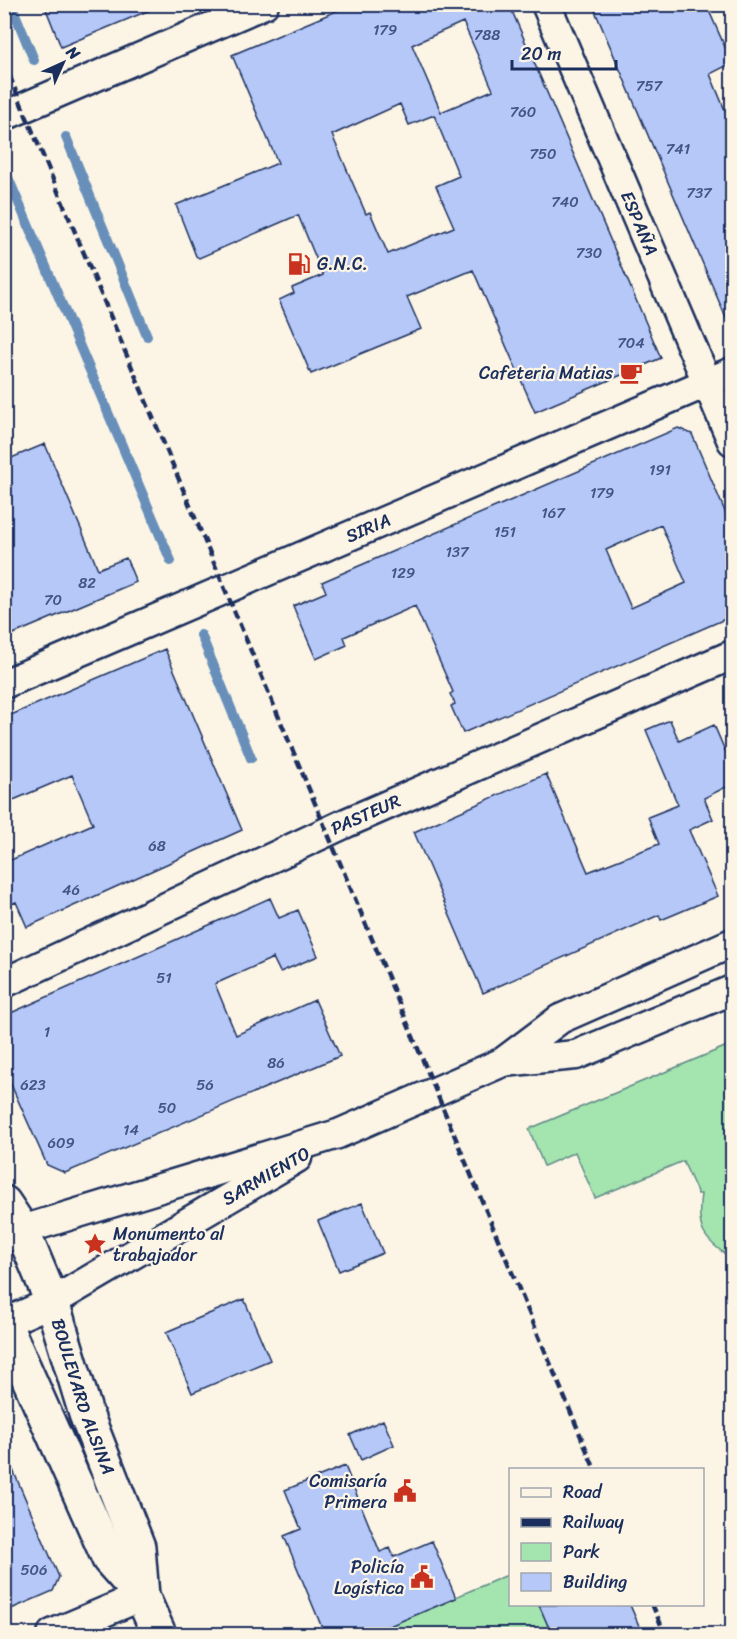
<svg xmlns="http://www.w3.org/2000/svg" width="737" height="1639" viewBox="0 0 737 1639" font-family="Sriracha,sans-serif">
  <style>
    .green { fill: #a4e5af; stroke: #608a86; stroke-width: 1.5 }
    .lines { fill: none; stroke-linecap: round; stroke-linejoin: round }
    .stream { stroke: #678fba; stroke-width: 10 }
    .building { fill: #b5c8f7; stroke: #1b2f5e; stroke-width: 1.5; fill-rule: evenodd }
    .street-casing { stroke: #1b2f5e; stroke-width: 33 }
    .secondary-casing { stroke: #1b2f5e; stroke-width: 38 }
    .street { stroke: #fcf5e5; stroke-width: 28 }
    .secondary { stroke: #fcf5e5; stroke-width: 33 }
    .rail { stroke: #1b2f5e; stroke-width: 4.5; stroke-dasharray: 9 4.5; stroke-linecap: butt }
    .labels { text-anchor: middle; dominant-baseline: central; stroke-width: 4.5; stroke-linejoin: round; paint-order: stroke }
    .number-label { font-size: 15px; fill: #425584 }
    .street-label { font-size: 18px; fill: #1b2f5e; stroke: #fcf5e5 }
    .poi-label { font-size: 18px; fill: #1b2f5e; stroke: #fcf5e5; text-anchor: end }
  </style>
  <rect width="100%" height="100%" fill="#fcf5e5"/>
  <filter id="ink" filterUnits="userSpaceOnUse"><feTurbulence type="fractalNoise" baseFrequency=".0167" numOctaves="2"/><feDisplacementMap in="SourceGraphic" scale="12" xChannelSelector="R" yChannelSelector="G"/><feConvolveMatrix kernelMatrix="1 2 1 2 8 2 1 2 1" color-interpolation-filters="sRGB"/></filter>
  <g filter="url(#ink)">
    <!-- green -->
    <path class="green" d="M 732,1044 L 732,1259 C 703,1238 696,1231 701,1194 L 698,1194 L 683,1161 L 595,1198 L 575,1152 L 544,1166 L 529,1129 Z
      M 510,1574 L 510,1604 L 542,1605 L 540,1606 L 552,1634 L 368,1634 Z"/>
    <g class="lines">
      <!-- stream -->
      <path class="stream" d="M 11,4 L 34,60
        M 66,137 L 147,336
        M 4,168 L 171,561
        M 201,635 L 251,758"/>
    </g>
    <!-- building -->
    <path class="building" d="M 44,4 L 162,4 L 162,5 L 61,47 Z
      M 353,4 L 509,4 L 661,358 L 535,412 L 473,270 L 407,297 L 421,329 L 311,374 L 279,300 L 294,293 L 292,288 L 323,275 L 298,215 L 199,258 L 196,256 L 176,205 L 278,163 L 232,55 ZM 463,22 L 493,90 L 441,112 L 412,45 ZM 400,104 L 409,125 L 434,115 L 459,176 L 436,186 L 454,227 L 388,254 L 370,212 L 366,214 L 332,135 Z
      M 592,4 L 706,4 L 732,63 L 710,74 L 732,127 L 732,332 Z
      M 678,428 L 692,434 L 732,528 L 732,616 L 463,733 L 451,706 L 455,704 L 450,694 L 453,692 L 415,606 L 344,637 L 347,645 L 316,659 L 293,606 L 326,592 L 322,582 ZM 661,525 L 686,583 L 631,608 L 606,550 Z
      M 45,444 L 98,569 L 126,558 L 136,582 L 4,638 L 4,461 Z
      M 165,649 L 242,830 L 27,927 L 16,902 L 4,907 L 4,863 L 93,824 L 72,775 L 4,804 L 4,718 Z
      M 670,720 L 679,741 L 714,725 L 732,767 L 732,784 L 704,798 L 713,819 L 689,830 L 718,896 L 661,920 L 659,915 L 483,993 L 414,832 L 546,774 L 588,872 L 659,844 L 648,817 L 678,805 L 646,730 Z
      M 270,898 L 279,918 L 298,910 L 318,956 L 280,972 L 273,958 L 215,984 L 236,1035 L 315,1000 L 340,1056 L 65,1173 L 47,1165 L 4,1069 L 4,1016 Z
      M 362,1203 L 383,1253 L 339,1271 L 318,1221 Z
      M 244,1299 L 270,1360 L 192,1393 L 166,1332 Z
      M 383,1420 L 394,1445 L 361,1460 L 350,1435 Z
      M 4,1449 L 59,1577 L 53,1591 L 4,1612 Z
      M 345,1466 L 380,1552 L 390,1548 L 394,1557 L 432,1541 L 456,1598 L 368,1635 L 325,1635 L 284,1536 L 301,1529 L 285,1490 Z
      M 539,1605 L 630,1605 L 643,1635 L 552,1635 Z"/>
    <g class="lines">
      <!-- street casing -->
      <g class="street-casing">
        <g id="street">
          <path id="s1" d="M 546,4 L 732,441"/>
          <path d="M 4,116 L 264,4"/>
          <path id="s2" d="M 4,684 L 732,372"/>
          <path id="s3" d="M 4,983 L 346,823 L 732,655"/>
          <path d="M 503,1062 L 576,1055 L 732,990"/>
          <path d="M 4,1238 L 22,1230 L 338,1134 L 503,1062 L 560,1019 L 732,943"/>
          <path d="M 4,1323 L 52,1302 L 297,1158"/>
          <path d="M 52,1634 L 142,1596"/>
        </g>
      </g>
      <!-- secondary casing -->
      <g class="secondary-casing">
        <g id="secondary">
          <path id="s4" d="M 4,1203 L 22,1230 L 52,1302 L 86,1414 L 138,1547 L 142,1596 L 159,1634"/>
          <path d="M 4,1323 L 109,1559 L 142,1596"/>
        </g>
      </g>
      <!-- street -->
      <use href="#street" class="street"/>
      <!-- secondary -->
      <use href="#secondary" class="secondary"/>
      <!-- rail -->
      <path class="rail" d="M 4,63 L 595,1470
        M 652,1604 L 665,1634"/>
    </g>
  </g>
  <!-- icons -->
  <defs>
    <g id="fuel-bare" transform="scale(1.8)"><path d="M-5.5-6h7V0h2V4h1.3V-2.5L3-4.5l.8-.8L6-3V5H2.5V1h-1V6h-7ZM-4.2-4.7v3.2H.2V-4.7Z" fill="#c8321e" stroke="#fcf5e5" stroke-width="2.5" paint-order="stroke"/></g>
    <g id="cafe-bare" transform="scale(1.8)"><path d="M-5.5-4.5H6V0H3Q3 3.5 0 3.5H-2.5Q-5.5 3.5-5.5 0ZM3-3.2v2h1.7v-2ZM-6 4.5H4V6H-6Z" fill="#c8321e" stroke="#fcf5e5" stroke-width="2.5" paint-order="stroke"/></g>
    <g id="sight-bare" transform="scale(1.8)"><path d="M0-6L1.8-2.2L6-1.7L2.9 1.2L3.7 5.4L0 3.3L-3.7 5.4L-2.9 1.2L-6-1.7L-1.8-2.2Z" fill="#c8321e" stroke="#fcf5e5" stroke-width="2.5" paint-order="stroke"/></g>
    <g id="civic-bare" transform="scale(1.8)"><path d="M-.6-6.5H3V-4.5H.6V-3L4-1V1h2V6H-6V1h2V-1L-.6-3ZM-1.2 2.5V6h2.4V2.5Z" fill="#c8321e" stroke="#fcf5e5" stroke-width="2.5" paint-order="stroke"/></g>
  </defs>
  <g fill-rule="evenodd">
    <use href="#fuel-bare" x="299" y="264"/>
    <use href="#cafe-bare" x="631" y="373"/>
    <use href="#sight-bare" x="95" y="1244"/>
    <use href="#civic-bare" x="405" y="1491"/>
    <use href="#civic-bare" x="422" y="1577"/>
  </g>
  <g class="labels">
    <!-- number labels -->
    <g class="number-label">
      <text x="385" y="30">179</text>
      <text x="487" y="35">788</text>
      <text x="649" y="86">757</text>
      <text x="523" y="112">760</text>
      <text x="678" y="149">741</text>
      <text x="543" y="154">750</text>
      <text x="699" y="193">737</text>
      <text x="565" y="202">740</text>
      <text x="589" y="253">730</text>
      <text x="631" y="343">704</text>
      <text x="660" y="470">191</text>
      <text x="602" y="493">179</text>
      <text x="553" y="513">167</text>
      <text x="505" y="532">151</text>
      <text x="457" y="552">137</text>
      <text x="403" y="573">129</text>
      <text x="87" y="583">82</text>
      <text x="53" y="600">70</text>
      <text x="157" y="846">68</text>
      <text x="71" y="890">46</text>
      <text x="164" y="978">51</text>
      <text x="47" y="1032">1</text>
      <text x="276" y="1063">86</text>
      <text x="33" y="1085">623</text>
      <text x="205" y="1085">56</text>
      <text x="167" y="1108">50</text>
      <text x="131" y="1130">14</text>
      <text x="61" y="1143">609</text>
      <text x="34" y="1570">506</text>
    </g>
    <!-- street labels -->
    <g class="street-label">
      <text stroke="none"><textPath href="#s1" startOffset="238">ESPAÑA</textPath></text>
      <text stroke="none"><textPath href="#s2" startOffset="396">SIRIA</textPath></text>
      <text stroke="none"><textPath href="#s3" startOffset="399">PASTEUR</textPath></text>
      <text transform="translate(266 1176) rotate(-30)">SARMIENTO</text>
      <text stroke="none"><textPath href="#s4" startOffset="210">BOULEVARD ALSINA</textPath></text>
    </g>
    <!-- poi labels -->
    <g class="poi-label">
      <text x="317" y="264" text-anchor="start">G.N.C.</text>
      <text x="613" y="373">Cafeteria Matias</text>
      <text x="113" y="1234" text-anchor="start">Monumento al<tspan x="113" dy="21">trabajador</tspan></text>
      <text x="387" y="1481">Comisaría<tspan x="387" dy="21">Primera</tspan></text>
      <text x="404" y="1567">Policía<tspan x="404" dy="21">Logística</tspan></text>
    </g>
  </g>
  <!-- margin -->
  <rect width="737" height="1639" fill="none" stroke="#fcf5e5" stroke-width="24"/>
  <rect x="12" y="12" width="713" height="1615" fill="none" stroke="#1b2f5e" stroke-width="2" filter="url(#ink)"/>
  <!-- legend -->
  <rect x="509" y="1468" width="195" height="138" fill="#fcf5e5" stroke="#a2a6af" stroke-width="1.5"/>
  <rect x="521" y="1488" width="30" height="9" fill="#fcf5e5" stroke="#a2a6af" stroke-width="1.5"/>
  <text x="563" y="1498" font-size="18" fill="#1b2f5e">Road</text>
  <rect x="521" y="1518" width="30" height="9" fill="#1b2f5e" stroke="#a2a6af" stroke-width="1.5"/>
  <text x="563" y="1528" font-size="18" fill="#1b2f5e">Railway</text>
  <rect x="521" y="1543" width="30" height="18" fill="#a4e5af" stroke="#a2a6af" stroke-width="1.5"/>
  <text x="563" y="1558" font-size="18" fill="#1b2f5e">Park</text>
  <rect x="521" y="1573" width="30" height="18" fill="#b5c8f7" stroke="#a2a6af" stroke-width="1.5"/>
  <text x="563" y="1588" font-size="18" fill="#1b2f5e">Building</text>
  <!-- north arrow -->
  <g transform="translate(63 63) rotate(45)" stroke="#fcf5e5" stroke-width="4.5" paint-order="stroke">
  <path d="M0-4.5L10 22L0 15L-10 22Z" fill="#1b2f5e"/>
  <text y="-9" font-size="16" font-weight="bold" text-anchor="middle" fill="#1b2f5e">N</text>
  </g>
  <!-- scale -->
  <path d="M512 60v9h104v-9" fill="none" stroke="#1b2f5e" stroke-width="3"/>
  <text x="521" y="60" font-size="18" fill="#1b2f5e" stroke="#fcf5e5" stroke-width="4.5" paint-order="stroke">20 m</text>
</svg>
